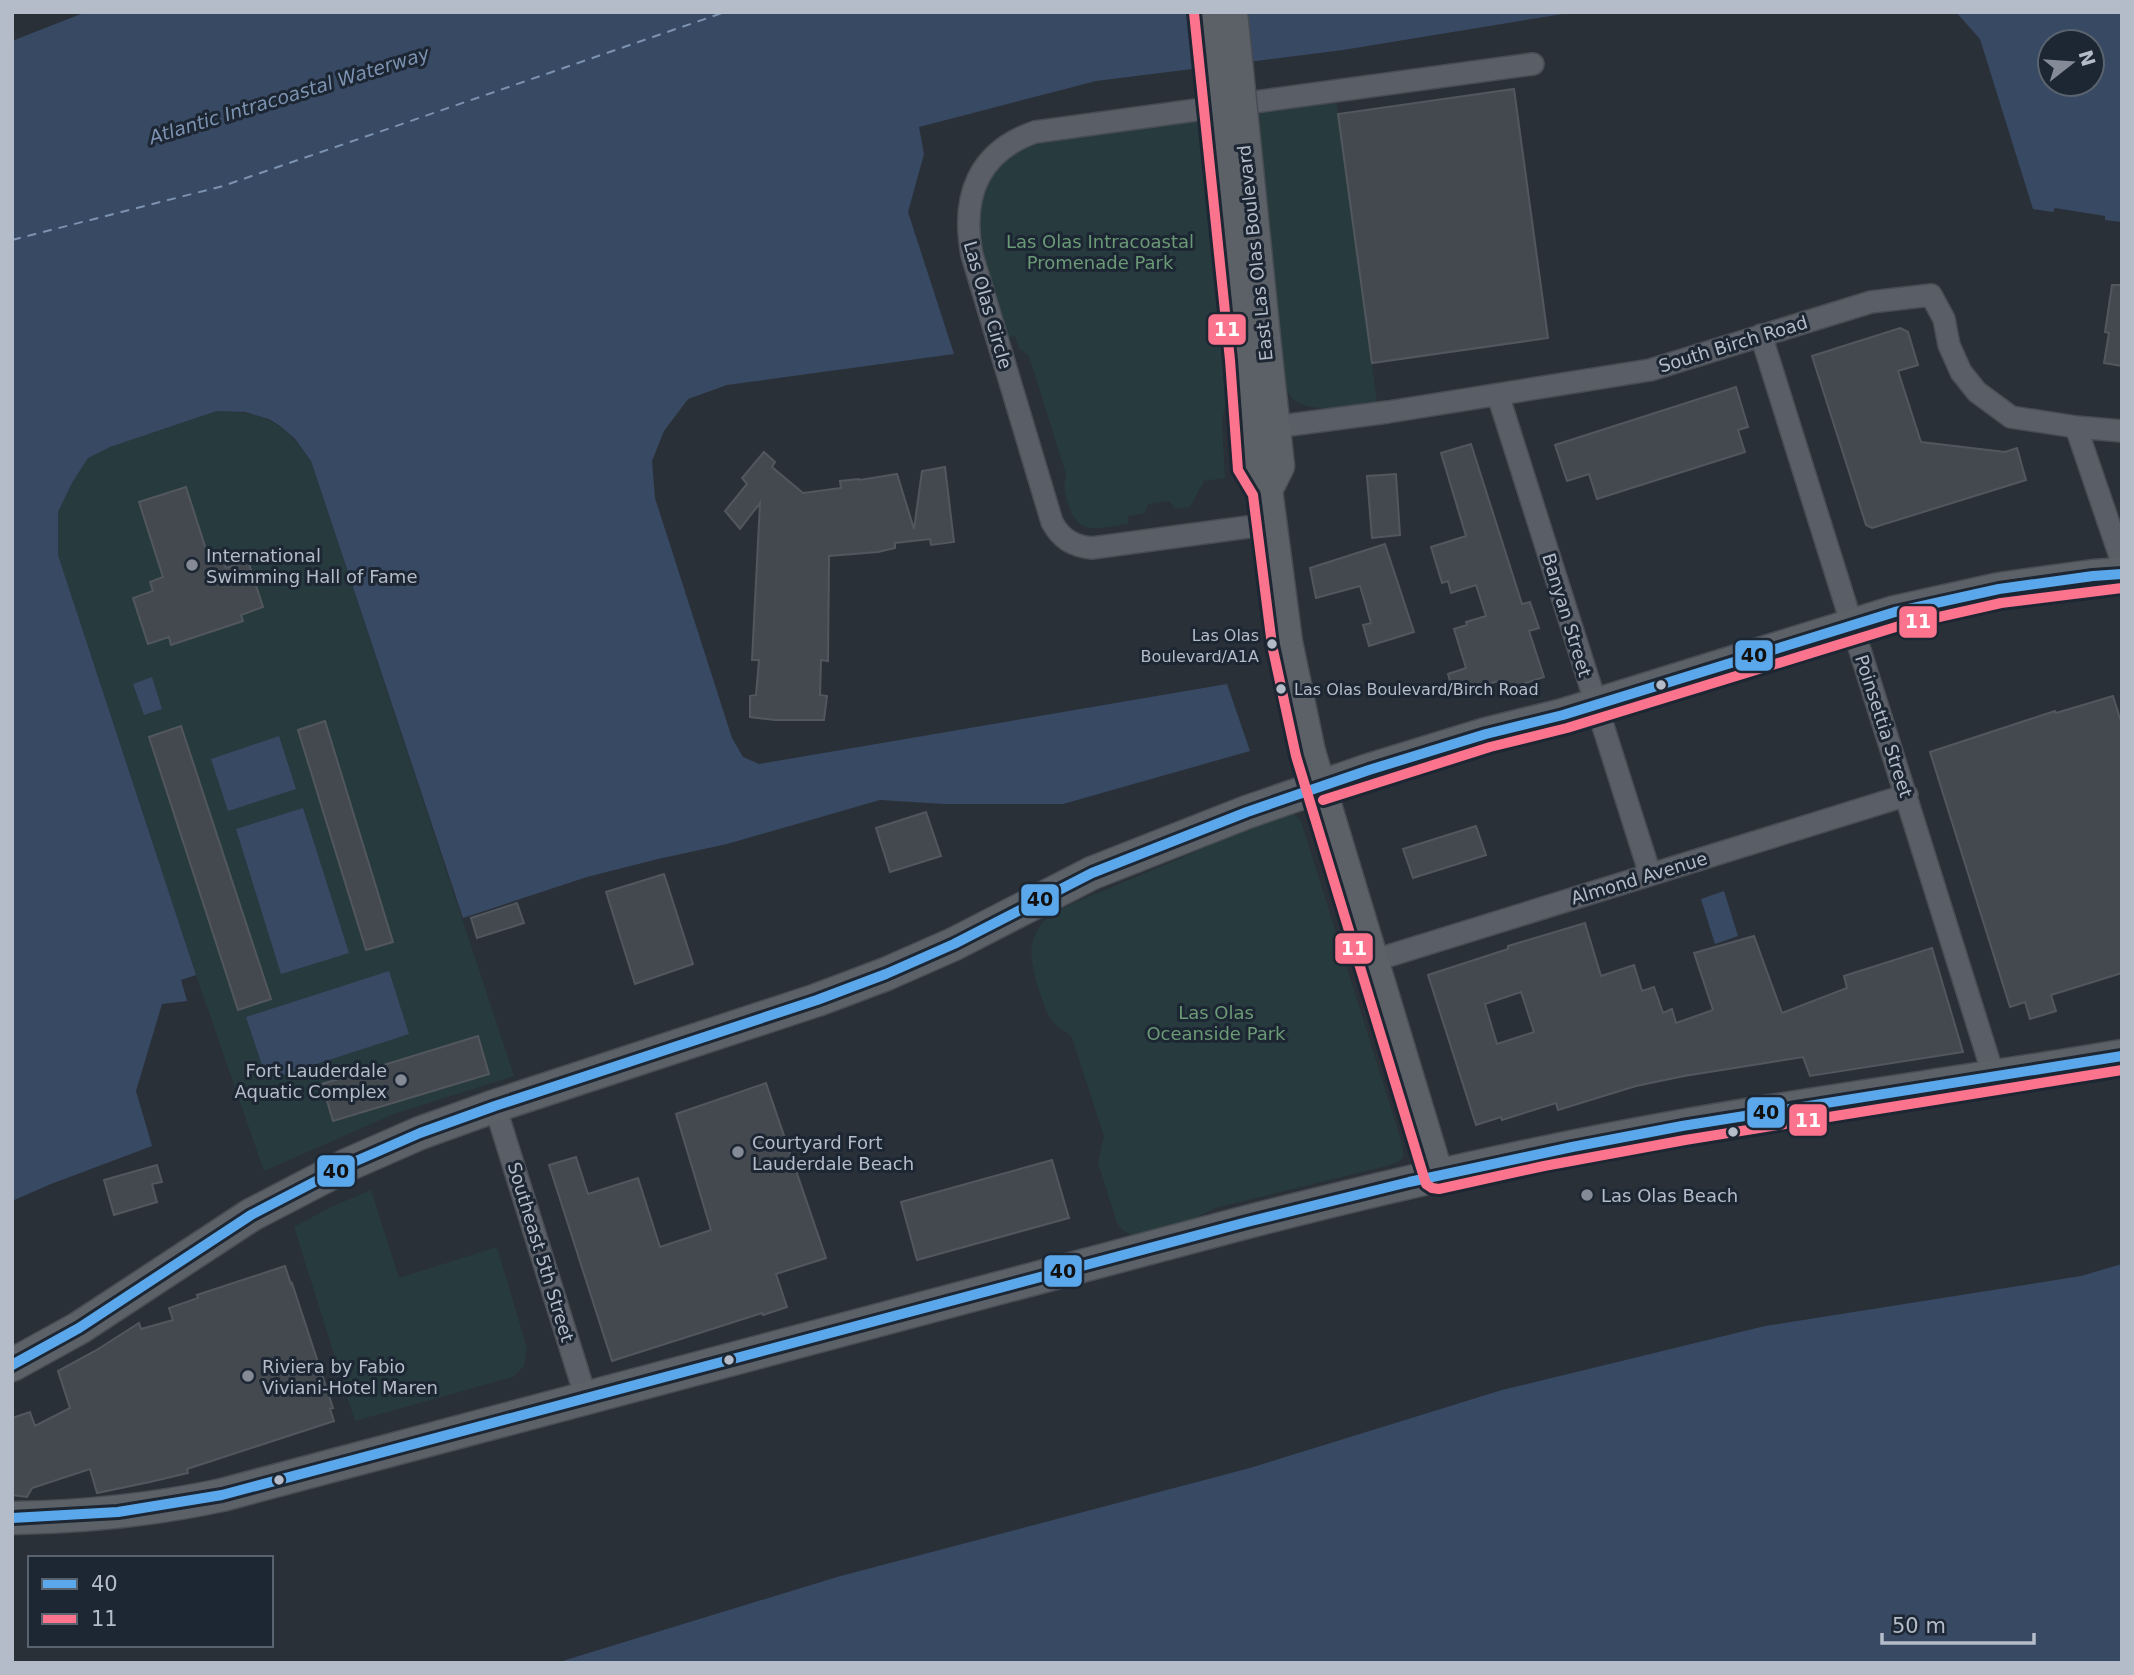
<svg xmlns="http://www.w3.org/2000/svg" width="2134" height="1675" viewBox="0 0 2134 1675" font-family="'DejaVu Sans',sans-serif">
  <style>
    .green { fill: #273a3e }
    .water { fill: #384963; fill-rule: evenodd }
    .lines { fill: none; stroke-linecap: round; stroke-linejoin: round }
    .ferry { stroke: #7c92b1; stroke-width: 2; stroke-dasharray: 9 7; stroke-linecap: butt }
    .building { fill: #444950; stroke: #52575f; stroke-width: 2; fill-rule: evenodd }
    .minor-casing { stroke: #484c53; stroke-width: 24 }
    .primary-casing { stroke: #484c55; stroke-width: 35 }
    .minor { stroke: #5a5e66; stroke-width: 21 }
    .primary { stroke: #5c6168; stroke-width: 32 }
    .primary-bridge-casing { stroke: #484c55; stroke-width: 35; stroke-linecap: butt }
    .primary-bridge { stroke: #5c6168; stroke-width: 32 }
    .bus-1-casing { stroke: #1d2633; stroke-width: 16 }
    .bus-2-casing { stroke: #1d2633; stroke-width: 16 }
    .bus-1 { stroke: #5aa8eb; stroke-width: 10 }
    .bus-2 { stroke: #fc738d; stroke-width: 10 }
    .poi-dot { fill: #848b96; stroke: #1d2633; stroke-width: 2.5 }
    .bus-dot { fill: #b4bcc9; stroke: #1d2633; stroke-width: 2.5 }
    .labels { text-anchor: middle; dominant-baseline: central; stroke-width: 6; stroke-linejoin: round; paint-order: stroke }
    .bus-label { font-size: 16px; fill: #b4bcc9; stroke: #1d2633; text-anchor: end }
    .park-label { font-size: 18px; fill: #6b9a76; stroke: #1d2633 }
    .street-label { font-size: 18px; fill: #b4bcc9; stroke: #1d2633 }
    .poi-label { font-size: 18px; fill: #b4bcc9; stroke: #1d2633; text-anchor: start }
    .water-label { font-size: 19px; font-style: italic; fill: #7c92b1; stroke: #1d2633 }
    .line-badge { stroke: #1d2633; stroke-width: 2.5 }
    .badge-label { font-size: 19px; text-anchor: middle; font-weight: bold; fill: #fff }
    .pale-badge-label { font-size: 19px; text-anchor: middle; font-weight: bold; fill: #111 }
  </style>
  <rect width="100%" height="100%" fill="#2a3038"/>
  <!-- green -->
  <path class="green" d="M 1336,100 L 1377,402 C 1354,405 1316,415 1294,400 C 1287,395 1286,384 1284,375 L 1269,215 L 1213,220 L 1229,373 L 1229,387 L 1222,421 L 1225,478 L 1204,481 L 1190,507 L 1176,509 L 1169,501 L 1148,504 L 1145,513 L 1128,516 L 1128,524 C 1101,527 1079,538 1069,506 C 1065,494 1063,487 1066,474 L 1029,356 L 1019,348 L 1015,336 L 1007,338 L 976,234 L 979,197 L 998,167 L 1011,155 L 1027,147 L 1047,141 Z
    M 217,411 C 266,412 282,421 311,461 L 514,1076 L 394,1114 L 264,1171 L 196,975 L 58,555 L 58,512 L 72,483 L 88,458 L 110,447 Z
    M 1292,812 L 1301,821 L 1401,1140 L 1404,1156 L 1400,1161 L 1390,1165 L 1215,1208 L 1177,1227 L 1133,1236 L 1122,1230 L 1117,1223 L 1098,1163 L 1104,1136 L 1072,1038 C 1067,1031 1058,1028 1052,1021 C 1043,1009 1028,959 1032,945 C 1034,933 1041,922 1052,915 C 1066,905 1084,899 1100,892 C 1125,882 1149,871 1174,861 C 1214,845 1251,824 1292,812 Z
    M 371,1190 L 399,1278 L 497,1247 L 527,1348 L 524,1366 L 513,1377 L 355,1421 L 294,1227 L 331,1207 Z"/>
  <!-- water -->
  <path class="water" d="M 86,12 L 1575,12 L 1343,50 L 1096,81 L 919,127 L 924,154 L 908,212 L 954,354 L 727,385 L 688,399 L 664,431 L 652,461 L 655,498 L 732,738 L 743,757 L 759,764 L 1227,684 L 1250,751 L 1063,804 L 944,804 L 880,800 L 727,844 L 658,859 L 587,877 L 463,918 L 311,461 L 295,439 L 280,426 L 269,419 L 245,412 L 217,411 L 110,447 L 88,458 L 72,483 L 58,512 L 58,555 L 196,975 L 181,980 L 187,1001 L 162,1004 L 136,1091 L 152,1146 L 51,1184 L 12,1201 L 12,41 Z
    M 1956,12 L 2122,12 L 2122,222 L 2105,220 L 2105,216 L 2055,208 L 2053,212 L 2033,209 L 1980,39 ZM 2050,42 L 2092,42 L 2092,84 L 2050,84 Z
    M 152,677 L 162,709 L 144,715 L 133,684 Z
    M 279,736 L 296,789 L 228,811 L 211,759 Z
    M 303,808 L 349,953 L 281,974 L 236,829 Z
    M 1724,891 L 1738,936 L 1715,944 L 1701,899 Z
    M 389,971 L 409,1034 L 267,1080 L 246,1017 Z
    M 2122,1264 L 2122,1663 L 556,1663 L 837,1577 L 1250,1468 L 1502,1390 L 1765,1326 L 2081,1276 Z"/>
  <g class="lines">
    <!-- ferry -->
    <path class="ferry" d="M 12,240 L 223,186 L 725,12"/>
  </g>
  <!-- building -->
  <path class="building" d="M 1514,89 L 1548,338 L 1372,363 L 1338,114 Z
    M 2112,285 L 2122,285 L 2122,366 L 2104,363 L 2109,333 L 2105,332 Z
    M 1900,328 L 1908,332 L 1918,365 L 1898,371 L 1921,442 L 2005,452 L 2017,448 L 2026,480 L 1872,528 L 1866,525 L 1812,356 Z
    M 1736,387 L 1748,427 L 1738,430 L 1745,452 L 1597,499 L 1589,474 L 1567,481 L 1555,445 Z
    M 1471,444 L 1522,604 L 1530,602 L 1539,628 L 1529,631 L 1544,677 L 1501,691 L 1498,681 L 1454,695 L 1448,674 L 1466,668 L 1454,629 L 1467,625 L 1466,622 L 1486,616 L 1476,585 L 1451,593 L 1448,581 L 1442,583 L 1431,547 L 1466,536 L 1441,453 Z
    M 764,452 L 775,462 L 772,467 L 803,493 L 841,488 L 840,481 L 859,479 L 860,480 L 897,474 L 914,529 L 922,471 L 945,467 L 954,542 L 931,545 L 930,539 L 895,543 L 895,548 L 878,552 L 829,556 L 828,661 L 821,660 L 820,695 L 827,696 L 824,720 L 775,720 L 750,717 L 750,696 L 756,695 L 759,660 L 752,660 L 760,503 L 740,529 L 725,511 L 747,484 L 742,478 Z
    M 1396,474 L 1400,535 L 1372,538 L 1367,476 Z
    M 186,487 L 210,562 L 222,558 L 226,568 L 248,561 L 263,607 L 241,615 L 243,621 L 171,645 L 169,637 L 148,644 L 133,598 L 153,591 L 150,582 L 163,577 L 139,502 Z
    M 1385,544 L 1414,632 L 1369,646 L 1363,625 L 1371,623 L 1360,586 L 1316,598 L 1310,568 Z
    M 2113,696 L 2122,725 L 2122,973 L 2051,995 L 2056,1011 L 2030,1019 L 2025,1002 L 2010,1007 L 1930,752 L 2055,711 L 2056,713 Z
    M 325,721 L 393,942 L 366,950 L 298,730 Z
    M 181,726 L 271,999 L 238,1010 L 149,737 Z
    M 926,812 L 941,856 L 890,872 L 876,828 Z
    M 1476,826 L 1486,855 L 1413,878 L 1403,849 Z
    M 664,874 L 693,964 L 635,984 L 606,892 Z
    M 517,903 L 524,923 L 477,938 L 471,918 Z
    M 1585,923 L 1601,976 L 1634,965 L 1642,991 L 1654,987 L 1663,1013 L 1672,1009 L 1676,1023 L 1713,1010 L 1694,953 L 1754,936 L 1782,1013 L 1847,988 L 1844,976 L 1932,948 L 1963,1052 L 1810,1076 L 1803,1057 L 1684,1076 L 1636,1086 L 1558,1110 L 1556,1103 L 1502,1120 L 1501,1117 L 1476,1125 L 1428,975 L 1508,949 L 1508,946 ZM 1521,992 L 1534,1032 L 1497,1044 L 1485,1004 Z
    M 478,1036 L 489,1074 L 333,1121 L 322,1084 Z
    M 766,1083 L 826,1258 L 776,1274 L 787,1307 L 763,1315 L 762,1313 L 612,1361 L 549,1165 L 576,1157 L 588,1194 L 638,1178 L 660,1247 L 711,1230 L 676,1114 Z
    M 1052,1160 L 1069,1218 L 917,1260 L 901,1202 Z
    M 157,1165 L 162,1182 L 152,1184 L 157,1202 L 114,1215 L 104,1180 Z
    M 285,1266 L 291,1284 L 292,1283 L 333,1408 L 330,1409 L 334,1421 L 187,1469 L 188,1473 L 150,1482 L 97,1493 L 90,1469 L 32,1488 L 27,1497 L 12,1495 L 12,1418 L 30,1412 L 35,1426 L 70,1408 L 58,1371 L 95,1351 L 139,1323 L 141,1329 L 173,1320 L 169,1308 L 198,1298 L 197,1295 Z"/>
  <g class="lines">
    <!-- minor casing -->
    <g class="minor-casing">
      <path id="minor" d="M 1761,335 L 1994,1077
        M 1498,395 L 1650,874
        M 1274,427 L 1388,412 L 1650,370 L 1871,302 L 1931,295 L 1944,319 L 1949,345 L 1961,372 L 1977,392 L 2011,417 L 2076,427 L 2122,431
        M 2076,427 L 2122,562
        M 1270,524 L 1092,548 C 1073,546 1061,539 1052,522 L 972,255 C 961,198 977,152 1035,132 L 1533,64
        M 1372,961 L 1907,795
        M 495,1106 L 586,1398"/>
    </g>
    <!-- primary casing -->
    <g class="primary-casing">
      <path id="primary" d="M 1266,357 L 1278,466 L 1266,490
        M 1244,359 L 1252,469 L 1266,490 L 1286,642 L 1309,752 L 1437,1175
        M 12,1365 L 79,1328 L 251,1215 L 347,1165 L 420,1133 L 495,1106 L 817,1000 L 886,974 L 954,944 L 1092,873 L 1247,812 L 1369,770 L 1486,734 L 1563,715 L 1895,612 L 1999,589 L 2093,576 L 2122,574
        M 12,1518 C 84,1517 152,1510 222,1495 L 1247,1222 C 1391,1185 1535,1152 1682,1126 C 1828,1100 1975,1081 2122,1056"/>
    </g>
    <!-- minor -->
    <use href="#minor" class="minor"/>
    <!-- primary -->
    <use href="#primary" class="primary"/>
    <!-- primary-bridge casing -->
    <g class="primary-bridge-casing">
      <path id="primary-bridge" d="M 1208,12 L 1244,359
        M 1231,12 L 1266,357"/>
    </g>
    <!-- primary-bridge -->
    <use href="#primary-bridge" class="primary-bridge"/>
    <!-- bus-1 casing -->
    <g class="bus-1-casing">
      <path id="bus-1" d="M 12,1365 L 79,1328 L 251,1215 L 347,1165 L 420,1133 L 495,1106 L 817,1000 L 886,974 L 954,944 L 1092,873 L 1247,812 L 1369,770 L 1486,734 L 1563,715 L 1895,612 L 1999,589 L 2093,576 L 2122,574
        M 12,1518 L 118,1512 L 222,1495 L 1247,1222 L 1409,1182 L 1572,1147 L 1682,1126 L 2122,1056"/>
    </g>
    <!-- bus-2 casing -->
    <g class="bus-2-casing">
      <path id="bus-2" d="M 1194,13 L 1230,360 L 1238,470 L 1253,495 L 1272,645 L 1296,756 L 1426,1184 L 1432,1188 L 1439,1189 L 1544,1166 L 1685,1140 L 2122,1070
        M 1323,800 L 1490,747 L 1567,728 L 1899,626 L 2001,603 L 2122,588"/>
    </g>
    <!-- bus-1 -->
    <use href="#bus-1" class="bus-1"/>
    <!-- bus-2 -->
    <use href="#bus-2" class="bus-2"/>
  </g>
  <!-- markers -->
  <g class="poi-dot">
    <circle cx="192" cy="565" r="7"/>
    <circle cx="401" cy="1080" r="7"/>
    <circle cx="738" cy="1152" r="7"/>
    <circle cx="1587" cy="1195" r="7"/>
    <circle cx="248" cy="1376" r="7"/>
  </g>
  <g class="bus-dot">
    <circle cx="1272" cy="644" r="6"/>
    <circle cx="1661" cy="685" r="6"/>
    <circle cx="1281" cy="689" r="6"/>
    <circle cx="1733" cy="1132" r="6"/>
    <circle cx="729" cy="1360" r="6"/>
    <circle cx="279" cy="1480" r="6"/>
  </g>
  <g class="labels">
    <!-- bus labels -->
    <g class="bus-label">
      <text x="1259" y="635">Las Olas<tspan x="1259" dy="21">Boulevard/A1A</tspan></text>
      <text x="1294" y="689" text-anchor="start">Las Olas Boulevard/Birch Road</text>
    </g>
    <!-- park labels -->
    <g class="park-label">
      <text x="1100" y="241">Las Olas Intracoastal<tspan x="1100" dy="21">Promenade Park</tspan></text>
      <text x="1216" y="1012">Las Olas<tspan x="1216" dy="21">Oceanside Park</tspan></text>
    </g>
    <!-- street labels -->
    <g class="street-label">
      <text transform="translate(1255 253) rotate(-96)">East Las Olas Boulevard</text>
      <text transform="translate(988 305) rotate(74)">Las Olas Circle</text>
      <text transform="translate(1733 344) rotate(-17)">South Birch Road</text>
      <text transform="translate(1567 615) rotate(73)">Banyan Street</text>
      <text transform="translate(1884 726) rotate(72)">Poinsettia Street</text>
      <text transform="translate(1639 878) rotate(-17)">Almond Avenue</text>
      <text transform="translate(541 1252) rotate(73)">Southeast 5th Street</text>
    </g>
    <!-- poi labels -->
    <g class="poi-label">
      <text x="206" y="555">International<tspan x="206" dy="21">Swimming Hall of Fame</tspan></text>
      <text x="387" y="1070" text-anchor="end">Fort Lauderdale<tspan x="387" dy="21">Aquatic Complex</tspan></text>
      <text x="752" y="1142">Courtyard Fort<tspan x="752" dy="21">Lauderdale Beach</tspan></text>
      <text x="1601" y="1195">Las Olas Beach</text>
      <text x="262" y="1366">Riviera by Fabio<tspan x="262" dy="21">Viviani-Hotel Maren</tspan></text>
    </g>
    <!-- water labels -->
    <g class="water-label">
      <text transform="translate(289 95) rotate(-17)">Atlantic Intracoastal Waterway</text>
    </g>
  </g>
  <g class="line-badge">
    <rect x="1207" y="313" width="40" height="33" rx="7" fill="#fc738d"/>
    <rect x="1898" y="605" width="40" height="34" rx="7" fill="#fc738d"/>
    <rect x="1734" y="639" width="40" height="33" rx="7" fill="#5aa8eb"/>
    <rect x="1020" y="883" width="40" height="34" rx="7" fill="#5aa8eb"/>
    <rect x="1334" y="932" width="40" height="33" rx="7" fill="#fc738d"/>
    <rect x="1746" y="1096" width="40" height="33" rx="7" fill="#5aa8eb"/>
    <rect x="1788" y="1103" width="40" height="34" rx="7" fill="#fc738d"/>
    <rect x="316" y="1154" width="40" height="34" rx="7" fill="#5aa8eb"/>
    <rect x="1043" y="1254" width="40" height="34" rx="7" fill="#5aa8eb"/>
  </g>
  <g class="badge-label">
    <text x="1227" y="336">11</text>
    <text x="1918" y="628">11</text>
    <text x="1354" y="955">11</text>
    <text x="1808" y="1127">11</text>
  </g>
  <g class="pale-badge-label">
    <text x="1754" y="662">40</text>
    <text x="1040" y="906">40</text>
    <text x="1766" y="1119">40</text>
    <text x="336" y="1178">40</text>
    <text x="1063" y="1278">40</text>
  </g>
  <!-- border -->
  <rect width="2134" height="1675" fill="none" stroke="#b4bcc9" stroke-width="28"/>
  <!-- legend -->
  <rect x="28" y="1556" width="245" height="91" fill="#1d2633" stroke="#59626f" stroke-width="2"/>
  <rect x="42" y="1579" width="35" height="10" fill="#5aa8eb" stroke="#59626f" stroke-width="2"/>
  <text x="91" y="1591" font-size="21" fill="#b4bcc9">40</text>
  <rect x="42" y="1614" width="35" height="10" fill="#fc738d" stroke="#59626f" stroke-width="2"/>
  <text x="91" y="1626" font-size="21" fill="#b4bcc9">11</text>
  <!-- north arrow -->
  <g transform="translate(2071 63) rotate(73)"><circle r="33" fill="#1d2633" stroke="#59626f" stroke-width="2"/>
  <path d="M0-5L12 26L0 18L-12 26Z" fill="#848b96"/>
  <text y="-10" font-size="19" font-weight="bold" text-anchor="middle" fill="#b4bcc9">N</text>
  </g>
  <!-- scale -->
  <path d="M1882 1633v10h152v-10" fill="none" stroke="#b4bcc9" stroke-width="3.5"/>
  <text x="1892" y="1633" font-size="21" fill="#b4bcc9" stroke="#1d2633" stroke-width="5" paint-order="stroke">50 m</text>
</svg>
